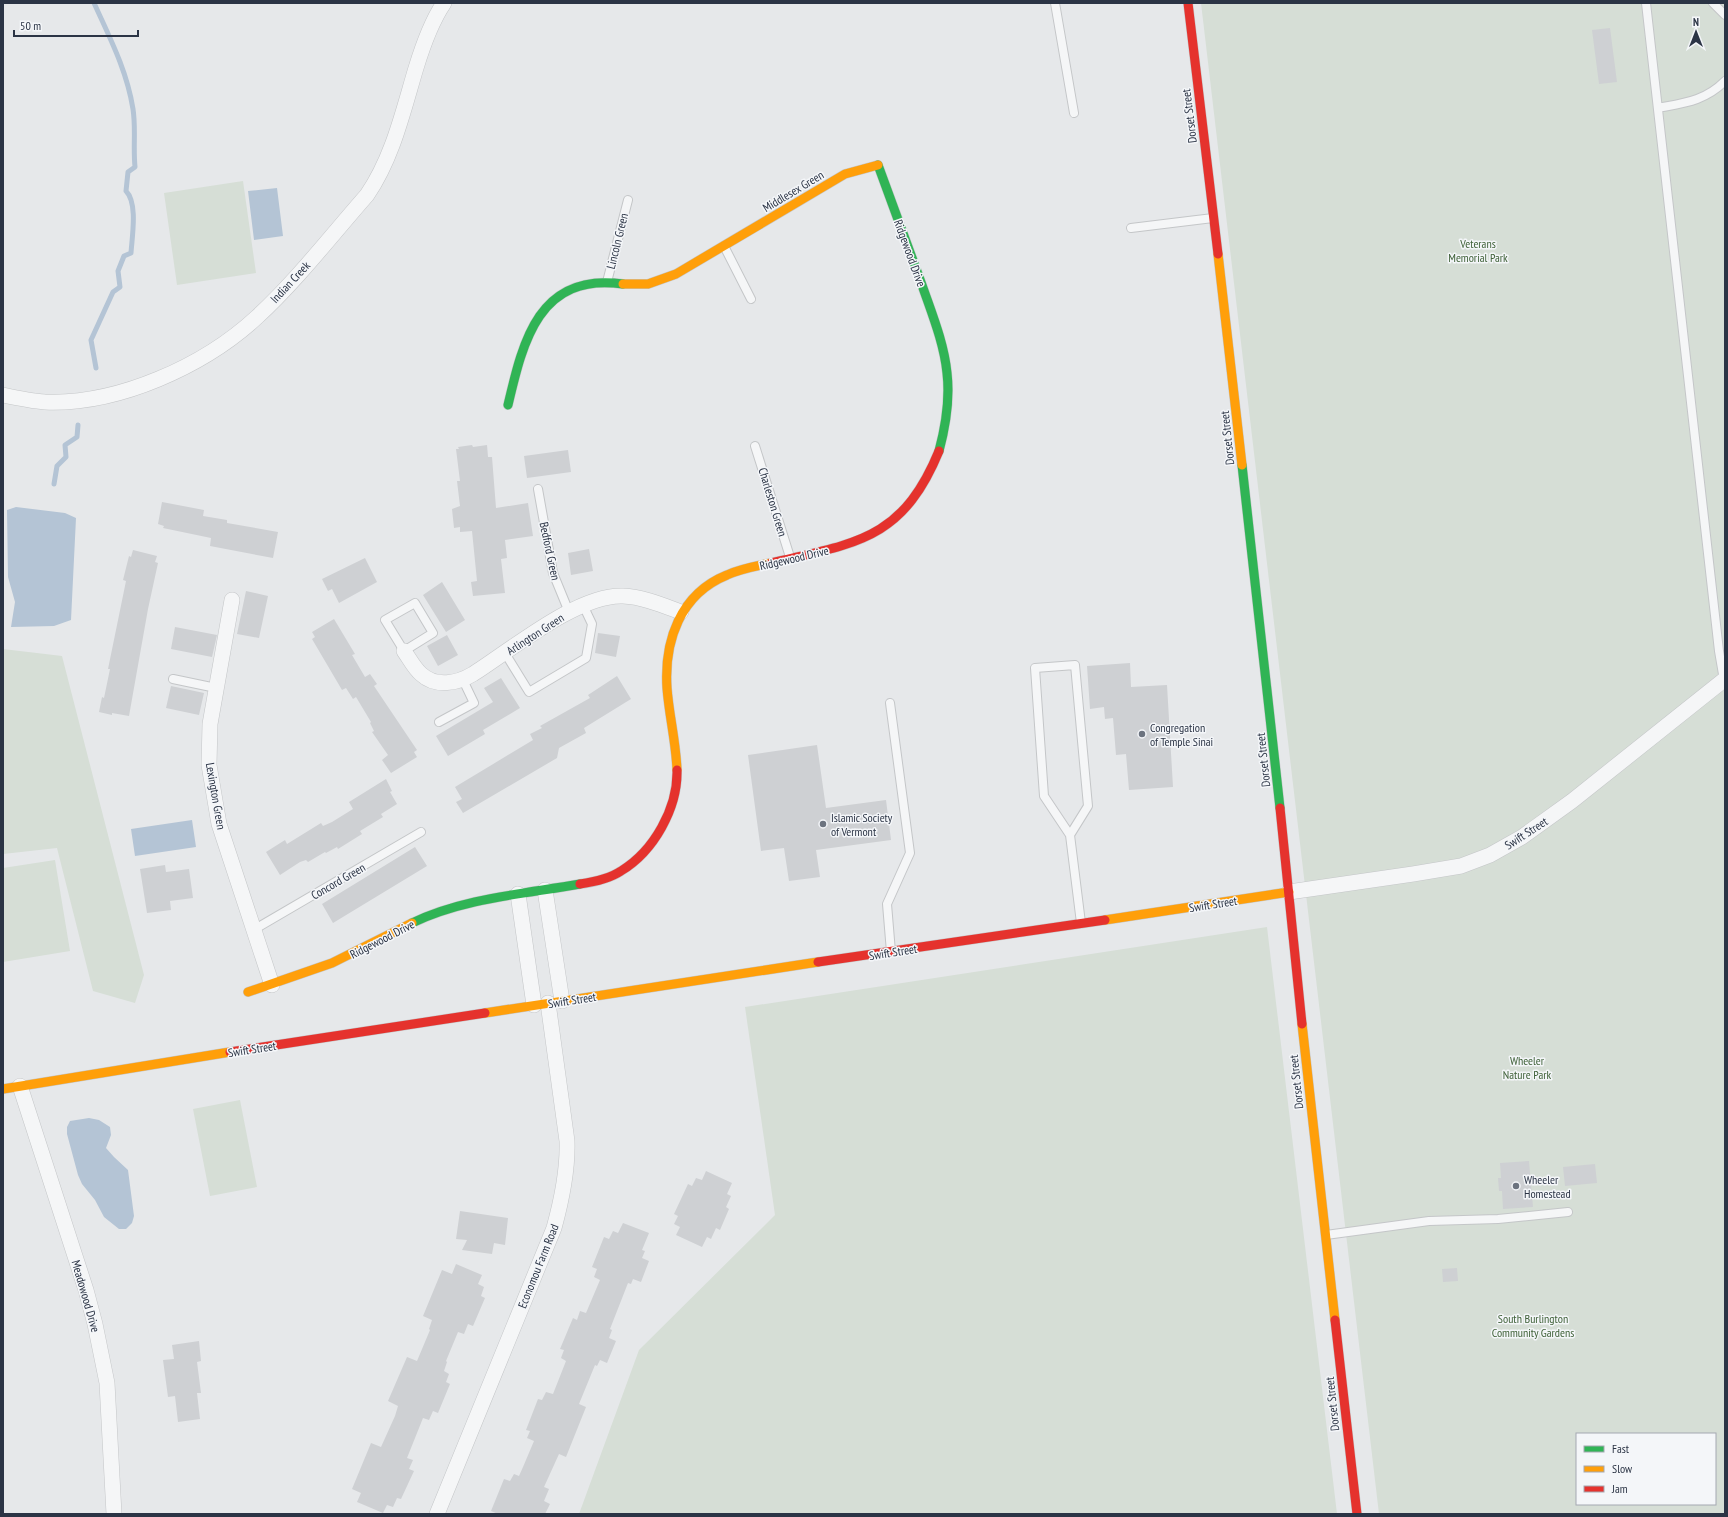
<svg xmlns="http://www.w3.org/2000/svg" width="1728" height="1517" viewBox="0 0 1728 1517" font-family="'PT Sans Narrow',sans-serif">
  <style>
    .green { fill: #d6ded6; fill-rule: evenodd }
    .water { fill: #b4c4d5 }
    .lines { fill: none; stroke-linecap: round; stroke-linejoin: round }
    .stream { stroke: #b4c4d5; stroke-width: 5 }
    .building { fill: #ced0d3 }
    .lane-casing { stroke: #c4c6c8; stroke-width: 10 }
    .street-casing { stroke: #c4c6c8; stroke-width: 16 }
    .fast-casing { stroke: #c4c6c8; stroke-width: 10 }
    .slow-casing { stroke: #c4c6c8; stroke-width: 10 }
    .jam-casing { stroke: #c4c6c8; stroke-width: 10 }
    .lane { stroke: #f5f6f7; stroke-width: 8 }
    .street { stroke: #f5f6f7; stroke-width: 15 }
    .fast { stroke: #30b455; stroke-width: 9 }
    .slow { stroke: #ff9f0a; stroke-width: 9 }
    .jam { stroke: #e5322d; stroke-width: 9 }
    .poi-dot { fill: #6c737f; stroke: #f4f6f9; stroke-width: 1.5 }
    .labels { text-anchor: middle; dominant-baseline: central; stroke-width: 3; stroke-linejoin: round; paint-order: stroke }
    .street-label { font-size: 12px; fill: #2b3445; stroke: #f4f6f9 }
    .park-label { font-size: 12px; fill: #3f6138; stroke: #f4f6f9 }
    .poi-label { font-size: 12px; fill: #2b3445; stroke: #f4f6f9; text-anchor: start }
  </style>
  <rect width="100%" height="100%" fill="#e6e8ea"/>
  <!-- green -->
  <path class="green" d="M 1201,3 L 1725,3 L 1725,1514 L 1379,1514 ZM 1577,1434 L 1715,1434 L 1715,1504 L 1577,1504 Z
    M 243,181 L 256,273 L 177,285 L 164,193 Z
    M 3,649 L 62,656 L 144,975 L 135,1003 L 93,991 L 57,848 L 3,854 Z
    M 55,860 L 70,951 L 3,962 L 3,868 Z
    M 1267,927 L 1337,1514 L 579,1514 L 639,1350 L 775,1215 L 745,1007 Z
    M 240,1100 L 257,1187 L 210,1196 L 193,1109 Z"/>
  <!-- water -->
  <path class="water" d="M 277,188 L 283,236 L 254,240 L 248,191 Z
    M 16,507 L 65,513 L 76,518 L 71,620 L 54,626 L 11,627 L 15,602 L 8,577 L 7,510 Z
    M 192,820 L 196,847 L 135,856 L 131,829 Z
    M 89,1118 L 99,1120 L 110,1127 L 111,1135 L 106,1148 L 114,1157 L 128,1170 L 134,1216 L 132,1223 L 126,1229 L 119,1229 L 104,1217 L 95,1200 L 82,1184 L 78,1175 L 67,1134 L 67,1127 L 70,1121 Z"/>
  <g class="lines">
    <!-- stream -->
    <path class="stream" d="M 94,3 C 110,38 127,71 133,109 C 136,128 133,147 135,167 L 128,172 L 126,191 C 138,203 132,237 131,253 L 124,256 L 118,271 L 120,287 L 113,292 L 91,340 L 96,368
      M 54,484 L 57,466 L 66,457 L 65,445 L 77,437 L 78,425"/>
  </g>
  <!-- building -->
  <path class="building" d="M 1610,28 L 1617,82 L 1599,84 L 1592,30 Z
    M 472,445 L 473,447 L 487,445 L 488,457 L 492,457 L 496,508 L 528,503 L 533,536 L 505,540 L 507,558 L 501,559 L 505,593 L 473,596 L 471,582 L 477,581 L 472,531 L 460,532 L 460,527 L 454,528 L 452,509 L 460,506 L 457,481 L 460,481 L 456,449 L 459,449 L 458,447 Z
    M 568,450 L 571,472 L 527,478 L 524,456 Z
    M 162,502 L 204,510 L 203,516 L 227,520 L 227,523 L 278,532 L 273,558 L 210,546 L 211,538 L 163,528 L 164,526 L 158,524 Z
    M 589,549 L 593,571 L 571,575 L 568,553 Z
    M 133,550 L 157,556 L 155,562 L 158,563 L 148,609 L 129,716 L 112,713 L 112,715 L 99,712 L 102,697 L 104,698 L 110,669 L 108,669 L 126,581 L 123,580 L 129,556 L 131,557 Z
    M 365,558 L 377,582 L 339,603 L 332,589 L 328,591 L 322,579 Z
    M 442,582 L 465,620 L 446,632 L 423,595 Z
    M 246,591 L 268,596 L 259,638 L 237,634 Z
    M 334,619 L 355,654 L 352,655 L 365,677 L 370,674 L 377,684 L 374,686 L 417,750 L 414,752 L 417,757 L 391,773 L 382,760 L 388,755 L 372,732 L 374,731 L 370,723 L 371,722 L 356,697 L 353,699 L 346,688 L 342,690 L 312,639 L 315,637 L 312,632 Z
    M 175,627 L 217,635 L 212,657 L 171,649 Z
    M 598,633 L 620,636 L 616,657 L 595,653 Z
    M 447,635 L 458,655 L 438,666 L 427,646 Z
    M 1130,663 L 1131,687 L 1167,685 L 1173,787 L 1129,790 L 1126,754 L 1116,755 L 1113,718 L 1105,719 L 1104,707 L 1090,709 L 1087,666 Z
    M 617,676 L 631,699 L 584,728 L 586,733 L 559,748 L 557,758 L 463,813 L 456,802 L 462,799 L 455,787 L 533,740 L 530,734 L 542,728 L 540,726 L 590,698 L 588,695 Z
    M 501,678 L 520,708 L 483,730 L 485,734 L 448,756 L 436,736 L 493,702 L 484,688 Z
    M 171,686 L 204,693 L 199,715 L 166,708 Z
    M 817,745 L 826,808 L 886,800 L 891,840 L 816,850 L 820,877 L 789,881 L 784,848 L 761,851 L 748,755 Z
    M 386,779 L 392,791 L 390,792 L 397,804 L 381,814 L 383,817 L 360,831 L 362,834 L 338,849 L 337,847 L 326,853 L 325,852 L 308,862 L 306,860 L 300,862 L 280,875 L 266,852 L 285,840 L 287,844 L 321,823 L 323,826 L 332,822 L 353,809 L 349,802 Z
    M 415,847 L 427,866 L 333,923 L 322,904 Z
    M 165,865 L 166,872 L 189,869 L 193,898 L 170,901 L 171,910 L 147,913 L 140,869 Z
    M 1529,1161 L 1533,1207 L 1503,1209 L 1502,1191 L 1499,1191 L 1498,1178 L 1501,1178 L 1500,1163 Z
    M 1595,1164 L 1597,1183 L 1565,1186 L 1563,1167 Z
    M 706,1171 L 732,1183 L 727,1194 L 731,1196 L 726,1207 L 729,1209 L 720,1230 L 716,1228 L 711,1239 L 707,1237 L 702,1247 L 676,1235 L 680,1227 L 674,1224 L 678,1216 L 674,1214 L 688,1184 L 692,1186 L 696,1178 L 702,1180 Z
    M 460,1211 L 508,1218 L 505,1245 L 494,1243 L 492,1254 L 462,1250 L 467,1240 L 456,1239 Z
    M 623,1223 L 649,1233 L 642,1250 L 645,1251 L 642,1258 L 649,1261 L 641,1282 L 633,1279 L 631,1284 L 628,1283 L 610,1329 L 612,1330 L 609,1338 L 616,1341 L 607,1363 L 600,1360 L 597,1366 L 595,1365 L 579,1404 L 586,1407 L 566,1457 L 559,1454 L 544,1487 L 549,1489 L 544,1501 L 550,1504 L 545,1514 L 498,1514 L 491,1511 L 504,1479 L 510,1481 L 514,1474 L 519,1476 L 523,1467 L 534,1441 L 527,1438 L 530,1431 L 526,1430 L 538,1399 L 542,1400 L 546,1392 L 553,1394 L 566,1361 L 561,1358 L 564,1350 L 560,1349 L 573,1318 L 577,1320 L 580,1311 L 586,1313 L 600,1280 L 594,1277 L 597,1269 L 592,1267 L 604,1237 L 609,1239 L 613,1231 L 618,1233 Z
    M 456,1264 L 482,1275 L 478,1284 L 484,1287 L 481,1296 L 485,1298 L 473,1326 L 468,1324 L 464,1334 L 458,1332 L 446,1361 L 447,1362 L 444,1371 L 449,1374 L 446,1382 L 450,1384 L 438,1413 L 433,1411 L 429,1420 L 423,1418 L 407,1458 L 413,1460 L 409,1469 L 414,1471 L 401,1499 L 397,1498 L 393,1507 L 387,1505 L 383,1513 L 357,1502 L 361,1493 L 352,1489 L 371,1443 L 381,1447 L 395,1416 L 398,1406 L 388,1401 L 407,1357 L 417,1361 L 430,1330 L 429,1329 L 432,1320 L 423,1316 L 442,1270 L 452,1274 Z
    M 1457,1268 L 1458,1281 L 1443,1282 L 1442,1269 Z
    M 199,1341 L 201,1361 L 197,1362 L 201,1393 L 197,1393 L 200,1419 L 178,1422 L 175,1396 L 168,1397 L 163,1360 L 174,1359 L 172,1345 Z"/>
  <g class="lines">
    <!-- lane casing -->
    <g class="lane-casing">
      <path id="lane" d="M 1055,3 L 1074,113
        M 1646,3 L 1719,651 L 1724,680
        M 1713,3 L 1725,15
        M 1658,108 C 1684,103 1705,101 1725,81
        M 1131,228 L 1213,218
        M 724,246 L 751,299
        M 607,282 L 628,200
        M 755,446 L 790,557
        M 538,489 L 553,573 L 569,612
        M 415,603 L 433,633 L 404,651 L 385,620 Z
        M 505,653 L 529,692 L 586,658 L 592,624 L 583,605
        M 173,679 L 216,688
        M 890,703 L 910,853 L 887,904 L 891,952
        M 439,722 L 474,703 L 463,680
        M 1070,835 L 1044,796 L 1035,668 L 1075,665 L 1088,806 L 1070,835 L 1081,923
        M 255,929 L 421,832
        M 1326,1235 L 1429,1221 L 1498,1219 L 1568,1212"/>
    </g>
    <!-- street casing -->
    <g class="street-casing">
      <path id="street" d="M 3,395 C 17,398 31,401 45,402 C 118,405 204,366 257,317 C 297,280 331,236 367,195 C 393,157 403,111 416,68 C 423,45 431,22 444,3
        M 232,600 L 210,724 L 209,765 L 219,824 L 272,985
        M 404,651 C 409,658 414,668 421,674 C 436,688 458,683 473,674 C 511,650 578,594 623,596 C 643,597 662,605 681,612
        M 545,890 L 562,1001
        M 1289,892 L 1413,874 L 1461,866 L 1490,855 L 1522,837 L 1572,801 L 1725,679
        M 518,894 L 534,1005
        M 20,1086 L 86,1290 L 95,1324 L 107,1383 L 114,1514
        M 437,1514 L 554,1228 C 562,1199 568,1171 567,1141 L 548,1003"/>
    </g>
    <!-- fast casing -->
    <g class="fast-casing">
      <path id="fast" d="M 878,165 C 893,205 907,245 922,285 C 932,314 944,343 947,373 C 950,399 946,425 939,451
        M 508,405 C 523,341 539,272 623,284
        M 1242,465 L 1280,808
        M 412,923 C 464,898 524,894 580,884"/>
    </g>
    <!-- slow casing -->
    <g class="slow-casing">
      <path id="slow" d="M 1218,254 L 1242,465
        M 623,284 L 648,284 L 676,274 L 845,174 L 878,165
        M 677,770 C 676,742 669,715 667,688 C 664,641 680,594 727,575 C 740,569 756,566 771,563
        M 1105,920 L 1289,892
        M 248,992 L 332,963 L 412,923
        M 485,1013 L 818,962
        M 1302,1024 L 1335,1320
        M 3,1089 L 230,1052"/>
    </g>
    <!-- jam casing -->
    <g class="jam-casing">
      <path id="jam" d="M 1188,3 L 1218,254
        M 771,563 C 855,543 902,541 939,451
        M 1280,808 L 1302,1024
        M 580,884 C 594,882 609,879 621,871 C 654,851 678,808 677,770
        M 818,962 L 1105,920
        M 230,1052 L 485,1013
        M 1335,1320 L 1357,1514"/>
    </g>
    <!-- lane -->
    <use href="#lane" class="lane"/>
    <!-- street -->
    <use href="#street" class="street"/>
    <!-- fast -->
    <use href="#fast" class="fast"/>
    <!-- slow -->
    <use href="#slow" class="slow"/>
    <!-- jam -->
    <use href="#jam" class="jam"/>
  </g>
  <!-- markers -->
  <g class="poi-dot">
    <circle cx="1142" cy="734" r="4"/>
    <circle cx="823" cy="824" r="4"/>
    <circle cx="1516" cy="1186" r="4"/>
  </g>
  <g class="labels">
    <!-- street labels -->
    <g class="street-label">
      <text transform="translate(1189 116) rotate(-97)">Dorset Street</text>
      <text transform="translate(793 191) rotate(-31)">Middlesex Green</text>
      <text transform="translate(617 241) rotate(-76)">Lincoln Green</text>
      <text transform="translate(910 253) rotate(70)">Ridgewood Drive</text>
      <text transform="translate(290 282) rotate(-47)">Indian Creek</text>
      <text transform="translate(1227 438) rotate(-96)">Dorset Street</text>
      <text transform="translate(773 502) rotate(73)">Charleston Green</text>
      <text transform="translate(550 551) rotate(78)">Bedford Green</text>
      <text transform="translate(794 558) rotate(-13)">Ridgewood Drive</text>
      <text transform="translate(535 634) rotate(-33)">Arlington Green</text>
      <text transform="translate(1263 760) rotate(-96)">Dorset Street</text>
      <text transform="translate(216 796) rotate(80)">Lexington Green</text>
      <text transform="translate(1526 833) rotate(-33)">Swift Street</text>
      <text transform="translate(338 881) rotate(-30)">Concord Green</text>
      <text transform="translate(1213 904) rotate(-9)">Swift Street</text>
      <text transform="translate(382 939) rotate(-27)">Ridgewood Drive</text>
      <text transform="translate(893 952) rotate(-9)">Swift Street</text>
      <text transform="translate(572 1000) rotate(-9)">Swift Street</text>
      <text transform="translate(252 1049) rotate(-9)">Swift Street</text>
      <text transform="translate(1296 1082) rotate(-96)">Dorset Street</text>
      <text transform="translate(538 1266) rotate(-68)">Economou Farm Road</text>
      <text transform="translate(86 1296) rotate(74)">Meadowood Drive</text>
      <text transform="translate(1332 1404) rotate(-96)">Dorset Street</text>
    </g>
    <!-- park labels -->
    <g class="park-label">
      <text x="1478" y="243">Veterans<tspan x="1478" dy="14">Memorial Park</tspan></text>
      <text x="1527" y="1060">Wheeler<tspan x="1527" dy="14">Nature Park</tspan></text>
      <text x="1533" y="1318">South Burlington<tspan x="1533" dy="14">Community Gardens</tspan></text>
    </g>
    <!-- poi labels -->
    <g class="poi-label">
      <text x="1150" y="727">Congregation<tspan x="1150" dy="14">of Temple Sinai</tspan></text>
      <text x="831" y="817">Islamic Society<tspan x="831" dy="14">of Vermont</tspan></text>
      <text x="1524" y="1179">Wheeler<tspan x="1524" dy="14">Homestead</tspan></text>
    </g>
  </g>
  <!-- border -->
  <rect width="1728" height="1517" fill="none" stroke="#2b3445" stroke-width="8"/>
  <!-- legend -->
  <rect x="1576" y="1433" width="140" height="72" fill="#f4f6f9" stroke="#a4a8b1"/>
  <rect x="1584" y="1446" width="20" height="6" fill="#30b455" stroke="#a4a8b1"/>
  <text x="1612" y="1453" font-size="12" fill="#2b3445">Fast</text>
  <rect x="1584" y="1466" width="20" height="6" fill="#ff9f0a" stroke="#a4a8b1"/>
  <text x="1612" y="1473" font-size="12" fill="#2b3445">Slow</text>
  <rect x="1584" y="1486" width="20" height="6" fill="#e5322d" stroke="#a4a8b1"/>
  <text x="1612" y="1493" font-size="12" fill="#2b3445">Jam</text>
  <!-- north arrow -->
  <g transform="translate(1696 32)" stroke="#f4f6f9" stroke-width="3" paint-order="stroke">
  <path d="M0-3L7 15L0 10L-7 15Z" fill="#2b3445"/>
  <text y="-6" font-size="11" font-weight="bold" text-anchor="middle" fill="#2b3445">N</text>
  </g>
  <!-- scale -->
  <path d="M14 30v6h124v-6" fill="none" stroke="#2b3445" stroke-width="2"/>
  <text x="20" y="30" font-size="12" fill="#2b3445" stroke="#f4f6f9" stroke-width="3" paint-order="stroke">50 m</text>
</svg>
